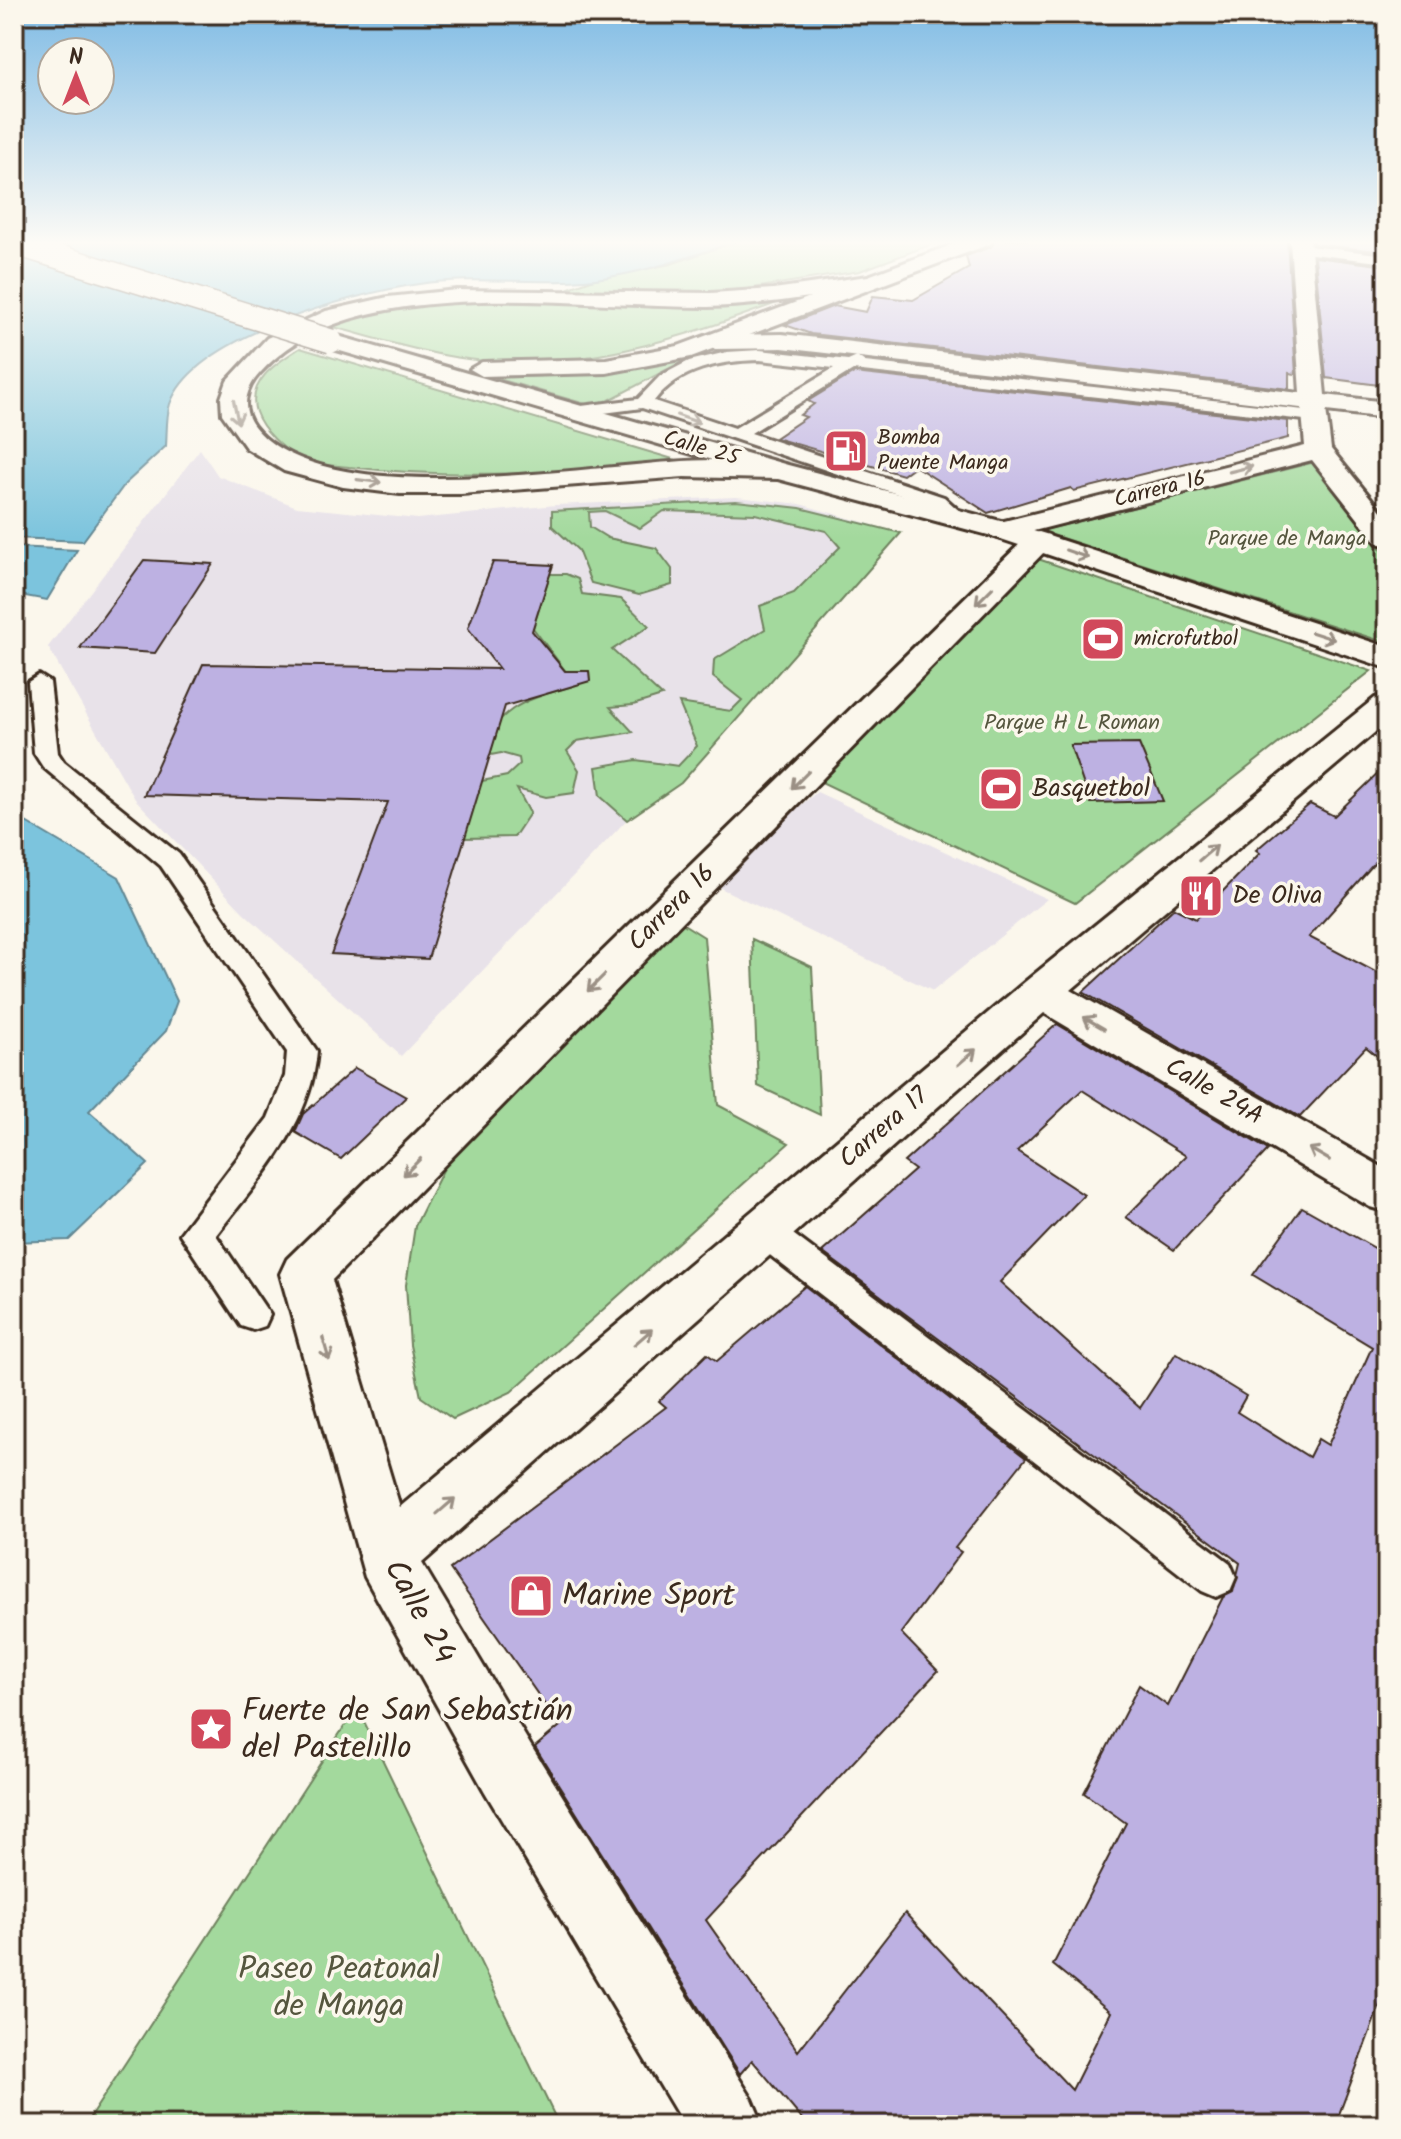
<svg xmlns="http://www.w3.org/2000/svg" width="1401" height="2139" viewBox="0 0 1401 2139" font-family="Kalam,sans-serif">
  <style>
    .built { fill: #e8e2e9 }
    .green { fill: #a3d99d; stroke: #6f825e; stroke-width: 2 }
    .water { fill: #7cc4dd; stroke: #628691; stroke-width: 2 }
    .building { fill: #bdb1e2; stroke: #3b2a1e; stroke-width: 2 }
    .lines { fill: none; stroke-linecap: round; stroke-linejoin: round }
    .service-casing { stroke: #3b2a1e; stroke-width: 6 }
    .minor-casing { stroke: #3b2a1e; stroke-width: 6 }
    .tertiary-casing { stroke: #3b2a1e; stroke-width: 6 }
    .secondary-casing { stroke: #3b2a1e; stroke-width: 6 }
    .service { fill: #fbf7ec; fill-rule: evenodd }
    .minor { fill: #fbf7ec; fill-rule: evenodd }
    .tertiary { fill: #fbf7ec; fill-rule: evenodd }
    .secondary { fill: #fbf7ec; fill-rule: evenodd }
    .secondary-bridge-casing { stroke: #3b2a1e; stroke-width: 26; stroke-linecap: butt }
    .secondary-bridge { stroke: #fbf7ec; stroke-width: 23 }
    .oneway { stroke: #9b9085 }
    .labels { text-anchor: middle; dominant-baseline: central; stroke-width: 7; stroke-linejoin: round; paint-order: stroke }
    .far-poi-label { font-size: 22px; fill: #3b2a1e; stroke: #fbf7ec; text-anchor: start }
    .far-street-label { font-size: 22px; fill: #3b2a1e; stroke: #fbf7ec }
    .far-park-label { font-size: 22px; fill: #55563e; stroke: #fbf7ec }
    .poi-label { font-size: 26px; fill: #3b2a1e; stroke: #fbf7ec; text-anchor: start }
    .street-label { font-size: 26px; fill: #3b2a1e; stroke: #fbf7ec }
    .near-poi-label { font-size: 32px; fill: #3b2a1e; stroke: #fbf7ec; text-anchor: start }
    .near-street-label { font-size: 32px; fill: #3b2a1e; stroke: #fbf7ec }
    .near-park-label { font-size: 32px; fill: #55563e; stroke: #fbf7ec }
  </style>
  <rect width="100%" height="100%" fill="#fbf7ec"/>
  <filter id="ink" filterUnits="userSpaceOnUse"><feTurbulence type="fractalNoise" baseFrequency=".0125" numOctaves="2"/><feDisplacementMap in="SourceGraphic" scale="16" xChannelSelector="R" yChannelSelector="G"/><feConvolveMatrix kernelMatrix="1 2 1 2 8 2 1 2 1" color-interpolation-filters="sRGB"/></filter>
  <g filter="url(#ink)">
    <!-- built -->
    <path class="built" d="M 200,449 L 218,476 L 297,507 L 418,519 L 556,505 L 736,497 L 800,504 L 901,533 L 401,1056 L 243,912 L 135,799 L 48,647 Z
      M 817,792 L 1047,899 L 933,991 L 708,882 Z"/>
    <!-- green -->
    <path class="green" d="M 741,240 L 943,240 L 860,271 L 702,296 L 561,291 L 594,279 L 671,264 Z
      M 793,297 C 686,337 571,377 454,357 C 412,350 371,337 330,326 L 386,309 L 457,301 L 697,305 Z
      M 300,348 L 683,462 C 572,472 461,480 349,467 C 336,465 313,466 301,460 C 284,450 262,430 256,412 C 246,381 278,362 300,348 Z
      M 687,359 L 596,407 L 495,378 L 601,374 Z
      M 1315,462 L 1387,557 L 1387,643 L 1040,531 Z
      M 736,501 L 800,508 L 901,533 L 681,783 L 627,820 L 600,796 L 596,767 L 636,760 L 678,766 L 697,746 L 679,703 L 731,711 L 742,700 L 713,677 L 714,660 L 765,629 L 760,606 L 794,593 L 840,547 L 826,531 L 755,514 L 664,511 L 640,528 L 605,511 L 589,512 L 590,527 L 608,538 L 656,548 L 672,569 L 672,585 L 639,595 L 591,583 L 578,550 L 552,526 L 552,511 Z
      M 1035,558 L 1371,671 L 1075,903 L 815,779 Z
      M 550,574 L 566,574 L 578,579 L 582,594 L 621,599 L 649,626 L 612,650 L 662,696 L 633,705 L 610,707 L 633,732 L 577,741 L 567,751 L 579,770 L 574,793 L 546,797 L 517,789 L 530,813 L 514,837 L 465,838 L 438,818 L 467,784 L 507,776 L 520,764 L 519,758 L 501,753 L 466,760 C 509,706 510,704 576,685 L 533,628 Z
      M 677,920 L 704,937 L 718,1105 L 789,1143 L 511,1392 L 453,1419 L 421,1397 L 410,1345 L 406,1285 L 415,1226 L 448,1160 Z
      M 752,939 L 812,967 L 820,1115 L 758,1086 Z
      M 357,1707 L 559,2125 L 85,2125 Z"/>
    <!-- water -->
    <path class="water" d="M 14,240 L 51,240 L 70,245 L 79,240 L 741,240 C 693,255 646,273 595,279 C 537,286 477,275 419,284 C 355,293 194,336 170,404 C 166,416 167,433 166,446 L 125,484 L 83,541 L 14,538 Z
      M 14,547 L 77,550 L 47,600 L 14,594 Z
      M 14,815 L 119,877 L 177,1001 L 166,1031 L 89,1111 L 148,1164 L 69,1240 L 14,1242 Z"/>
    <!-- building -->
    <path class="building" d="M 996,240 L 1287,240 L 1296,374 L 1289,373 L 1289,389 L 811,334 L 785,325 L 834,306 L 866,312 L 873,296 L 913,300 L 969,268 L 966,256 L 991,247 Z
      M 1313,240 L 1381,240 L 1387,252 L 1313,244 Z
      M 1315,257 L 1387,266 L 1387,386 L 1326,378 Z
      M 854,373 L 1288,421 L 1288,438 L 1074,491 L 1071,488 L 988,513 L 915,466 L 903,475 L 775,438 L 806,417 L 800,415 L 814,404 L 808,401 Z
      M 144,560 L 213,564 L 155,653 L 80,648 Z
      M 493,562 L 553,565 L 532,631 L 565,671 L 589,671 L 590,681 L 505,706 L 428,959 L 331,954 L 388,802 L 144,795 L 203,664 L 499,669 L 468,628 Z
      M 1139,744 L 1163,801 L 1090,803 L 1070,745 Z
      M 1387,765 L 1387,849 L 1309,937 L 1387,978 L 1387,1064 L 1366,1047 L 1300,1117 L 1083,992 L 1174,908 L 1196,919 L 1260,853 L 1256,850 L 1310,804 L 1334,816 Z
      M 1057,1024 L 1268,1150 L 1174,1250 L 1126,1217 L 1186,1156 L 1082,1090 L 1017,1151 L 1084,1195 L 1000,1282 L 1140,1408 L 1176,1353 L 1246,1396 L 1237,1412 L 1309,1457 L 1318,1439 L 1328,1445 L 1372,1347 L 1253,1275 L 1302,1207 L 1387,1255 L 1387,1986 L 1335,2125 L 807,2125 L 752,2060 L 740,2074 L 535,1747 L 560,1726 L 450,1569 L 666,1407 L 659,1401 L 707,1354 L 717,1361 L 805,1286 L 1026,1458 L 955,1548 L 961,1552 L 901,1633 L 938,1671 L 706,1920 L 798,2051 L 905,1913 L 1072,2090 L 1111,2012 L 1053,1965 L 1126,1823 L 1084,1793 L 1139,1685 L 1168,1706 L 1223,1597 L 1233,1592 L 1240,1563 L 822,1252 L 915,1170 L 904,1162 Z
      M 355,1068 L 406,1097 L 341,1159 L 295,1132 L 303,1114 Z"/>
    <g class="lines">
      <!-- service casing -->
      <g class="service-casing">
        <path id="service" d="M 1300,245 L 1387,255 L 1387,263 L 1295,252 L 1295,246 Z
          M 760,350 L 848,360 L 857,356 L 865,362 L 1314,411 L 1323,416 L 1314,421 L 853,370 L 751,433 L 944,497 L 965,516 L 955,522 L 930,505 L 642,408 L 573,417 L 564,412 L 573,407 L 638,399 L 660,376 L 689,361 L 727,352 ZM 760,360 L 834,368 L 735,428 L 654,401 C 680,368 720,361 760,360 Z
          M 39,675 L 50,682 L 58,753 L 64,762 L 179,854 L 317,1051 C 311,1125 260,1178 216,1235 L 270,1315 L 265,1326 L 253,1330 L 241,1326 L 180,1234 L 268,1118 L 285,1076 L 287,1052 L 161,866 L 43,767 L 34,753 L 28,682 Z
          M 765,1218 L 777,1222 L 1230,1563 L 1236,1577 L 1230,1591 L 1216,1597 L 1202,1591 L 753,1242 L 748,1232 L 753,1222 Z"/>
      </g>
      <!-- minor casing -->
      <g class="minor-casing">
        <path id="minor" d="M 1313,394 L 1325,401 L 1331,449 L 1387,518 L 1387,546 L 1377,543 L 1312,460 L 1002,539 L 992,536 L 988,530 L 992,524 L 1305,446 L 1301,401 Z
          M 1039,532 L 1049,535 L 1053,541 L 1049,547 L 332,1280 L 400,1507 L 1026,981 L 1375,698 L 1387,695 L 1387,722 L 1071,990 L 1387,1170 L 1387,1212 L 1370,1207 L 1044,1013 L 422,1563 L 531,1746 L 752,2099 L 763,2125 L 684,2125 L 485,1792 L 365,1577 L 280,1274 L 287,1259 L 1029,535 Z"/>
      </g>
      <!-- tertiary casing -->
      <g class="tertiary-casing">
        <path id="tertiary" d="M 1290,240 L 1310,240 L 1325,395 L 1387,402 L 1387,418 L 782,348 L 715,349 L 703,342 L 715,335 L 782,334 L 1300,393 Z"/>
      </g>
      <!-- secondary casing -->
      <g class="secondary-casing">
        <path id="secondary" d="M 965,240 L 993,240 L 990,244 L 691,357 L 606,373 L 482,376 L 470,369 L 482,362 L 606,359 L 678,346 L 810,297 C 776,302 742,306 708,307 C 602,307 492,291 387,310 C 338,319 294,336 260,373 C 246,388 240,408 254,426 C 326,518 607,460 713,460 L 323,346 L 319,341 L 323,336 L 331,334 L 788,465 L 1012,524 L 1387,647 L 1387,668 L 992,536 L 778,479 L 684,477 L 461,494 L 400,494 L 343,487 L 284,471 L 246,448 L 222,414 L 221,398 L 227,381 L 267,338 L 326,311 L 388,297 L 457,290 L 711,293 L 773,289 L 868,276 Z"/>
      </g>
      <!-- service -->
      <use href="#service" class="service"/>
      <!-- minor -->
      <use href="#minor" class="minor"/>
      <!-- tertiary -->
      <use href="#tertiary" class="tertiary"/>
      <!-- secondary -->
      <use href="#secondary" class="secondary"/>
      <!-- secondary-bridge casing -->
      <g class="secondary-bridge-casing">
        <path id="secondary-bridge" d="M 14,243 L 331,341"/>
      </g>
      <!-- secondary-bridge -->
      <use href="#secondary-bridge" class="secondary-bridge"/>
    </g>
    <!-- one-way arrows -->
    <defs><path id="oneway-shaft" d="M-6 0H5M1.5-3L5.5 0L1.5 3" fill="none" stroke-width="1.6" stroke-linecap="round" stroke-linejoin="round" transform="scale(2)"/></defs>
    <g class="oneway">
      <use href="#oneway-shaft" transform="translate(236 412) rotate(78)"/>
      <use href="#oneway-shaft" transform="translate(688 419) rotate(19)"/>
      <use href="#oneway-shaft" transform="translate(1241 469) rotate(-14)"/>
      <use href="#oneway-shaft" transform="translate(369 481) rotate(7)"/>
      <use href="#oneway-shaft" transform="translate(1077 554) rotate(19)"/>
      <use href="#oneway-shaft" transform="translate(984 596) rotate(135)"/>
      <use href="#oneway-shaft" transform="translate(1323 636) rotate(18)"/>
      <use href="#oneway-shaft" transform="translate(800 780) rotate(135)"/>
      <use href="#oneway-shaft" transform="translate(1208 853) rotate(-40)"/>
      <use href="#oneway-shaft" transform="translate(596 983) rotate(135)"/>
      <use href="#oneway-shaft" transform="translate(1094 1023) rotate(-150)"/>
      <use href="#oneway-shaft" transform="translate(967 1057) rotate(-41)"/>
      <use href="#oneway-shaft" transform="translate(1319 1154) rotate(-150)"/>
      <use href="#oneway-shaft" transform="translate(412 1167) rotate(135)"/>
      <use href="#oneway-shaft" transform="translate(643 1337) rotate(-41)"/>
      <use href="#oneway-shaft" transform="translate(326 1349) rotate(74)"/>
      <use href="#oneway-shaft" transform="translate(446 1506) rotate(-41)"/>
    </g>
  </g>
  <!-- sky -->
  <linearGradient id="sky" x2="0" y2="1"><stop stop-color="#7dbae4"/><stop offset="0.45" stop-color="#fdfbf6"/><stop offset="1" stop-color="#fdfbf6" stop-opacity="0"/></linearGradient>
  <rect width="1401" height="539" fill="url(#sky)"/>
  <!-- icons -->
  <defs>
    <g id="fuel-square" transform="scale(2.3)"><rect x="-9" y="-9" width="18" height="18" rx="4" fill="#d1495b" stroke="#fbf7ec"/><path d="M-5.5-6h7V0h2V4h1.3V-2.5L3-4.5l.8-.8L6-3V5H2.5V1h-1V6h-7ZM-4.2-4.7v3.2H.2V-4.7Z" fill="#fff"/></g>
    <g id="stadium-square" transform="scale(2.3)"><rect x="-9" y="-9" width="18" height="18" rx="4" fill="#d1495b" stroke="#fbf7ec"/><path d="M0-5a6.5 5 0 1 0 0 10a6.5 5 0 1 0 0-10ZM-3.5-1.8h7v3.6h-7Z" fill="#fff"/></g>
    <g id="restaurant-square" transform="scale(2.3)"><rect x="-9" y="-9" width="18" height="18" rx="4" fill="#d1495b" stroke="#fbf7ec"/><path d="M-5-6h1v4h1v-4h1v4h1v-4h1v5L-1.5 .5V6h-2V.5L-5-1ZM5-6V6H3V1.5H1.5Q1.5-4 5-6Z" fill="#fff"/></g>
    <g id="shop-square" transform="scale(2.3)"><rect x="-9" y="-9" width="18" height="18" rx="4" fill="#d1495b" stroke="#fbf7ec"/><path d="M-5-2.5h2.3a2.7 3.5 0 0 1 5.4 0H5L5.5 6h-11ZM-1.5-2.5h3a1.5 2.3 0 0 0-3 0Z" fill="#fff"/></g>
    <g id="sight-square" transform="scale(2.3)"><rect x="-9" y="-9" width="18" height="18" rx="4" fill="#d1495b" stroke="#fbf7ec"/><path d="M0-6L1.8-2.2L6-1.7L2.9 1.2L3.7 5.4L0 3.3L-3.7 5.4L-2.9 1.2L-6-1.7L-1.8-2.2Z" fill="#fff"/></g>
  </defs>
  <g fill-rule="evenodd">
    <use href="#fuel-square" x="846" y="451"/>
    <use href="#stadium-square" x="1103" y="639"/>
    <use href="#stadium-square" x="1001" y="789"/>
    <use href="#restaurant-square" x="1201" y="896"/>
    <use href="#shop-square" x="531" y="1596"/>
    <use href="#sight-square" x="211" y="1729"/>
  </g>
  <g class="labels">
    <!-- far-poi labels -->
    <g class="far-poi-label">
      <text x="877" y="438">Bomba<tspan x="877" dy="25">Puente Manga</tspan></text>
      <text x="1134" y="639">microfutbol</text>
    </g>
    <!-- far-street labels -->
    <g class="far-street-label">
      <text transform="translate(701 449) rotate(16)">Calle 25</text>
      <text transform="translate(1160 490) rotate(-14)">Carrera 16</text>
    </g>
    <!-- far-park labels -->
    <g class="far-park-label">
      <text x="1287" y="539">Parque de Manga</text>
      <text x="1072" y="723">Parque H L Roman</text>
    </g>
    <!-- poi labels -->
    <g class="poi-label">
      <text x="1032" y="789">Basquetbol</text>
      <text x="1232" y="896">De Oliva</text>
    </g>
    <!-- street labels -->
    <g class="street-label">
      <text transform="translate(672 908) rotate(-45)">Carrera 16</text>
      <text transform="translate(1214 1092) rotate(30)">Calle 24A</text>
      <text transform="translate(884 1128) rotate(-41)">Carrera 17</text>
    </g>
    <!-- near-poi labels -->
    <g class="near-poi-label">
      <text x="562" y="1596">Marine Sport</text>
      <text x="242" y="1711">Fuerte de San Sebastián<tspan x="242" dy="37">del Pastelillo</tspan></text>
    </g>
    <!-- near-street labels -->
    <g class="near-street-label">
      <text transform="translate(419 1612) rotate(61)">Calle 24</text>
    </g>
    <!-- near-park labels -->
    <g class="near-park-label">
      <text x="339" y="1969">Paseo Peatonal<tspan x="339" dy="37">de Manga</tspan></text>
    </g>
  </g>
  <!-- margin -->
  <rect width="1401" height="2139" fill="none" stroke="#fbf7ec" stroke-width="48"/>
  <rect x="24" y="24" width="1353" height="2091" fill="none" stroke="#3b2a1e" stroke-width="3" filter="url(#ink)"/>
  <!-- north arrow -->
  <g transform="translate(76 76)"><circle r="38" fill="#fbf7ec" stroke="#aea59a" stroke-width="2"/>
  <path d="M0-6L14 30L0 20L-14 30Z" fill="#d1495b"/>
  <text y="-12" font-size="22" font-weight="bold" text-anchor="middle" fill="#3b2a1e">N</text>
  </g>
</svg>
